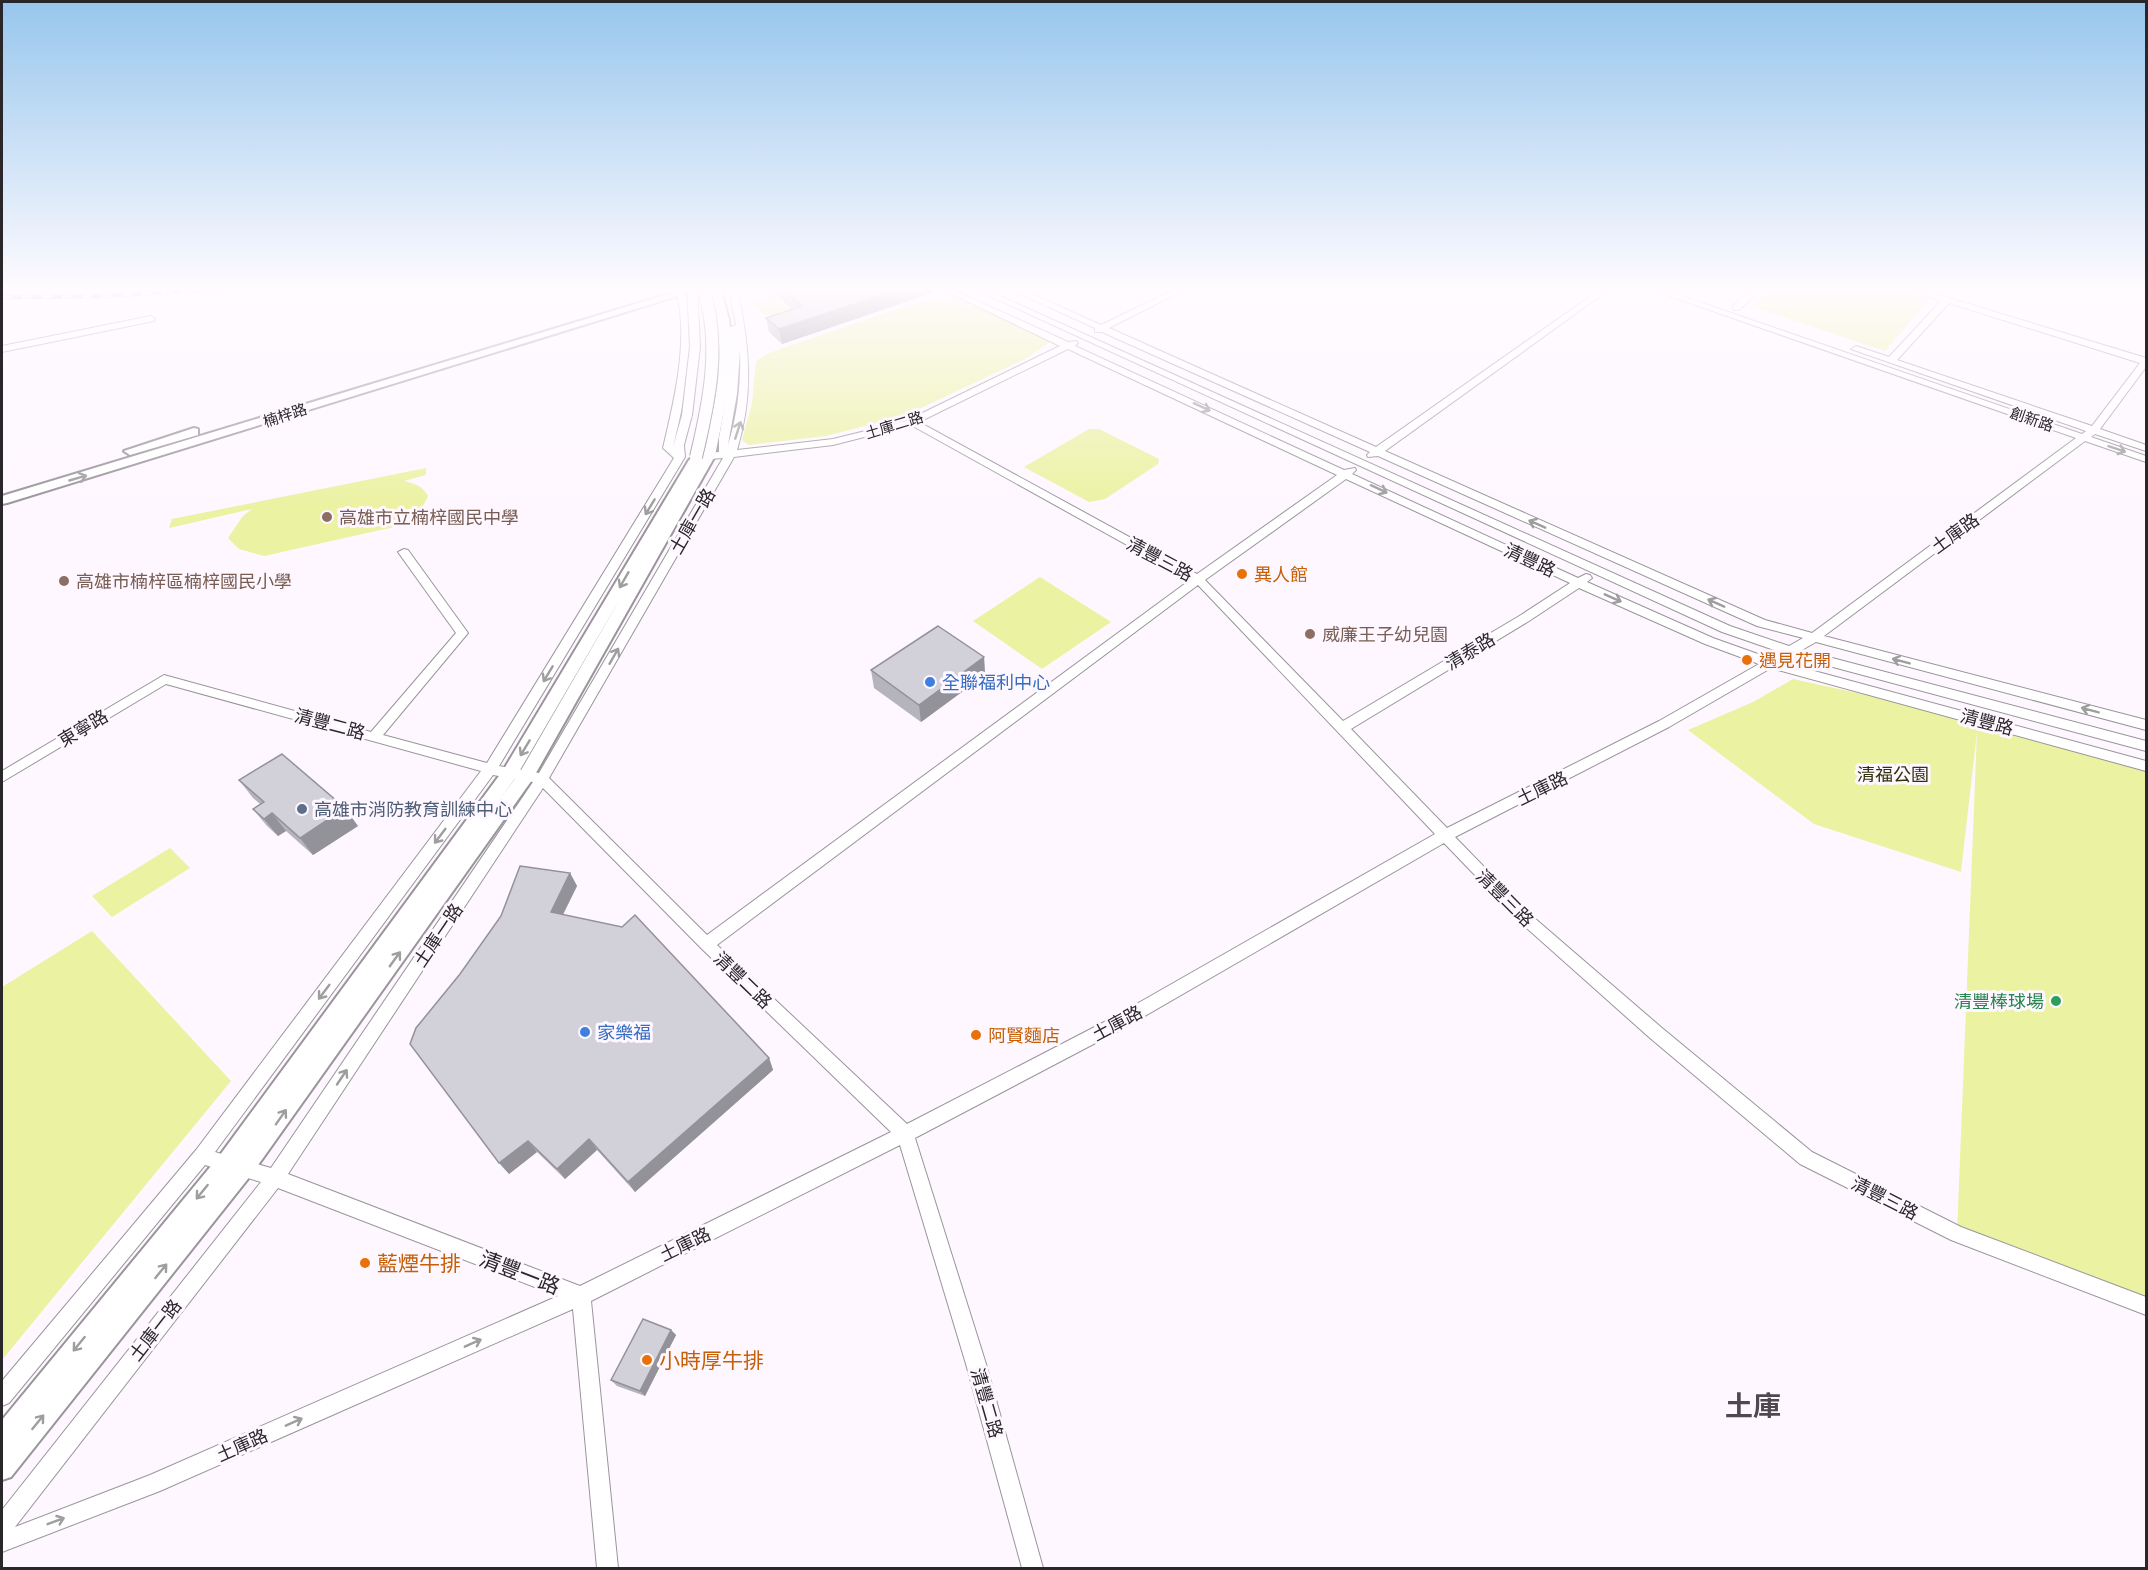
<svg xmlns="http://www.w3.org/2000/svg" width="2148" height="1570" viewBox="0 0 2148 1570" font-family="'IBM Plex Sans','Noto Sans TC',sans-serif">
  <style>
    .green { fill: #ebf2a2 }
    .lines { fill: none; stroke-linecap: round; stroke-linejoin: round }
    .minor-casing { stroke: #9a949b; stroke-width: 2 }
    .tertiary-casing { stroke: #9a949b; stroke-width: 4 }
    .minor { fill: #fff; fill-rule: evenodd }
    .tertiary { fill: #fff; fill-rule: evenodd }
    .rail-casing { stroke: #7c787d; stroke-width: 4.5 }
    .rail { stroke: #fef7ff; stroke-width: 3; stroke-dasharray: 10; stroke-linecap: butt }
    .minor-bridge-casing { stroke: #9a949b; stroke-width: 12; stroke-linecap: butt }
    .tertiary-bridge-casing { stroke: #9a949b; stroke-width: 14; stroke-linecap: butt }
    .minor-bridge { stroke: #fff; stroke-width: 10 }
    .tertiary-bridge { stroke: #fff; stroke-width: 12 }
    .wall { fill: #b5b3bb }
    .shaded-wall { fill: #939298 }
    .building { fill: #d2d0d9; stroke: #939298; stroke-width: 1.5 }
    .oneway { stroke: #9f9e9f }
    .education-dot { fill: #8d6e63; stroke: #fef7ff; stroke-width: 2 }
    .food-dot { fill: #e8710a; stroke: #fef7ff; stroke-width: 2 }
    .shop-dot { fill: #3f7fe0; stroke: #fef7ff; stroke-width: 2 }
    .service-dot { fill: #5c6f8a; stroke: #fef7ff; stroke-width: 2 }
    .leisure-dot { fill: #2e9e5b; stroke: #fef7ff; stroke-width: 2 }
    .labels { text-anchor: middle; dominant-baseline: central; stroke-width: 6; stroke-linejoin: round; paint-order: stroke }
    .far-street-label { font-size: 15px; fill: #29272a; stroke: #fef7ff }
    .education-label { font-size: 18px; fill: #785e54; stroke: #fef7ff; text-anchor: start }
    .street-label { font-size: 18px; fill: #29272a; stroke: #fef7ff }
    .food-label { font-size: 18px; fill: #c56008; stroke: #fef7ff; text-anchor: start }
    .shop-label { font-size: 18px; fill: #366cbe; stroke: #fef7ff; text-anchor: start }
    .park-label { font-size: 18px; fill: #31340b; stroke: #fef7ff }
    .service-label { font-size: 18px; fill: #4e5e75; stroke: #fef7ff; text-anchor: start }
    .leisure-label { font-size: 18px; fill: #27864d; stroke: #fef7ff; text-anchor: end }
    .near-food-label { font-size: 21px; fill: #c56008; stroke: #fef7ff; text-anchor: start }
    .near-street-label { font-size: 21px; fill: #29272a; stroke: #fef7ff }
    .near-district-label { font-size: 28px; font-weight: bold; fill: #4e494f; stroke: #fef7ff }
  </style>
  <rect width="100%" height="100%" fill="#fef7ff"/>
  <!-- green -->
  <path class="green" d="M 1775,286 L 1882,286 L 1929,300 L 1885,351 L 1752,307 Z
    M 775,296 L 797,315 L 773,323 L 752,303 Z
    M 945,298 L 971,303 L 1048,339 L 1049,343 L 1025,359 L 904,416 L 826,436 L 749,445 L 742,440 L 752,403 L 756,361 L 769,353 L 911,304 Z
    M 1089,429 L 1099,429 L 1159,459 L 1158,464 L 1105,499 L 1089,502 L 1024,467 Z
    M 426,468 L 426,475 L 404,481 C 415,484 422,485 428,496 C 422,512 409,520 394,527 L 264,556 L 239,549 L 228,538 L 243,516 L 252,509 L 169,528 L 172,519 Z
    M 1040,577 L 1111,622 L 1042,669 L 973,621 Z
    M 1793,679 L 1977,719 L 2146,768 L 2146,1303 L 1957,1234 L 1977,732 L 1961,872 L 1814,824 L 1688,730 L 1753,702 Z
    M 170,848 L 190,868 L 112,917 L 92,896 Z
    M 92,931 L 231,1081 L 2,1360 L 2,987 Z"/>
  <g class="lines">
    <!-- minor casing -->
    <g class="minor-casing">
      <path id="minor" d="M 675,286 L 683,286 C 699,337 685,397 673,447 L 682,415 L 690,413 L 692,415 L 684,445 L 685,457 L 499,766 L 539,773 L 723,458 L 697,460 L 692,457 L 697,454 L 719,452 L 719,438 L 730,375 L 730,327 L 736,325 L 728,286 L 736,286 C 750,343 754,394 737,450 L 833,439 L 906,421 L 1060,346 L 935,286 L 945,286 L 1068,342 L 1076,341 L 1078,343 L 1075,346 L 1344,470 L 1355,468 L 1356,470 L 1352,474 L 1578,578 L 1586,574 L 1590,575 L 1592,578 L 1587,582 L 1713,638 L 1769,658 L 1780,652 L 1722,632 L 968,286 L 978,286 L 1730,626 L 1789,646 L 1803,638 L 1757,626 L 1378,456 L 1368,457 L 1367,455 L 1370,452 L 1102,332 L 1095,332 L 1095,328 L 1003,286 L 1014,286 L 1101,325 L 1182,286 L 1192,286 L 1109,328 L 1376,447 L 1605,286 L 1614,286 L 1385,451 L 1765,620 L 1812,633 L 2076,438 L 1641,286 L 1653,286 L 2082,434 L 2086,431 L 1851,349 L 1856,346 L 1889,357 L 1941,301 L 1898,286 L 1910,286 L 2146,358 L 2146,367 L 2100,429 L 2146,445 L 2146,451 L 2095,434 L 2091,437 L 2146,456 L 2146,462 L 2085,441 L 1824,636 L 2146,720 L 2146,730 L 1816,642 L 1802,650 L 2146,741 L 2146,751 L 1792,656 L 1781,662 L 2146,761 L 2146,771 L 1771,668 L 1669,727 L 1455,837 L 1532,916 L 1662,1028 L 1812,1152 L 1961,1227 L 2146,1297 L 2146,1315 L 1951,1240 L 1800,1164 L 1650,1038 L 1522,924 L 1444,843 L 1124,1028 L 915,1138 L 986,1364 L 1043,1568 L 1022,1568 L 966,1364 L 900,1145 L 591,1301 L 618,1568 L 597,1568 L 573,1309 L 160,1491 L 2,1552 L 2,1510 L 261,1182 L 205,1165 L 9,1403 L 2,1406 L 2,1381 L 196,1150 L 481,771 L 166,684 L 2,782 L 2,771 L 164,675 L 371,732 L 456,633 L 398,552 L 404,549 L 408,550 L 468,633 L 383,735 L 487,763 L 674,458 L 663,448 C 675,397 690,337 675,286 ZM 1949,303 L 2140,363 L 2092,426 L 1897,360 ZM 1068,349 L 1337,475 L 1197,574 L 919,422 ZM 740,350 C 741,382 738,413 728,445 L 737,394 ZM 911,425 L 1190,580 L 707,935 L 549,778 L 734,457 L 833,445 ZM 1346,479 L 1570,583 L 1521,615 L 1343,721 L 1205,580 ZM 1198,585 L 1435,834 L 1112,1018 L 907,1124 L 717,945 ZM 1579,588 L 1705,644 L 1759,664 L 1659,721 L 1447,828 L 1351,729 L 1529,621 ZM 493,775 L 533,782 L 271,1168 L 215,1152 ZM 543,788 L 701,948 L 891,1132 L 580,1286 L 288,1174 ZM 278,1188 L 558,1296 L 150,1475 L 15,1527 Z
        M 1755,286 L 1764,286 L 1739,310 L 1733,310 L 1733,306 Z
        M 151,316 L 155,319 L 154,321 L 2,352 L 2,346 Z"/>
    </g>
    <!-- tertiary casing -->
    <g class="tertiary-casing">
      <path id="tertiary" d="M 695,286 L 720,286 L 729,320 L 733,365 L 715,456 L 532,780 L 251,1175 L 11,1477 L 2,1480 L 2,1420 L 220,1155 L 504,769 L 689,460 L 695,456 L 701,459 C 706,449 708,435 710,424 C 722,373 723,337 710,286 L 7,503 L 2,504 L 2,496 ZM 623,594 L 520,772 L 497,803 L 516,777 Z
        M 194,428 L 198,429 L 198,435 L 130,455 L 124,451 Z"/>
    </g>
    <!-- minor -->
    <use href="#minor" class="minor"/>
    <!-- tertiary -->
    <use href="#tertiary" class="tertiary"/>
    <!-- rail casing -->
    <g class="rail-casing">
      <path id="rail" d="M 2,297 L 103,296 L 264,286"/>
    </g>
    <!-- rail -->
    <use href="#rail" class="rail"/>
    <!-- minor-bridge casing -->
    <g class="minor-bridge-casing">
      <path id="minor-bridge" d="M 687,415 L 695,347 L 692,286"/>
    </g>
    <!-- tertiary-bridge casing -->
    <g class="tertiary-bridge-casing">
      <path id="tertiary-bridge" d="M 696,457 C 710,399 721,344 703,286"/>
    </g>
    <!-- minor-bridge -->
    <use href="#minor-bridge" class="minor-bridge"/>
    <!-- tertiary-bridge -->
    <use href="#tertiary-bridge" class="tertiary-bridge"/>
  </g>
  <!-- wall -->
  <path class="wall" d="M 766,286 L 835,286 L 843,292 L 932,293 L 782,344 L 769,332 L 766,318 L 792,309 Z
    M 984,657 L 985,675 L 921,722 L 874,688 L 871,670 Z
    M 239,780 L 358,826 L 313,855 L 286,831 L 278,836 L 267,826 L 253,809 L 260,804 L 253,798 Z
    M 570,873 L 577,886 L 563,915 L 769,1058 L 773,1070 L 635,1192 L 597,1150 L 565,1179 L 537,1152 L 509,1174 Z
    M 671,1330 L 676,1335 L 645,1396 L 617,1386 L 611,1380 Z"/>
  <!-- shaded-wall -->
  <path class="shaded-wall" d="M 909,286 L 932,286 L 932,293 L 782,344 L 779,329 Z
    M 984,657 L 985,675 L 921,722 L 919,705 Z
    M 345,808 L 358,826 L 313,855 L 300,838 Z
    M 272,813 L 286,831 L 278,836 L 264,819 Z
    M 570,873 L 577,886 L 558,924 L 551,912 Z
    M 769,1058 L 773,1070 L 635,1192 L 628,1182 Z
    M 589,1139 L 597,1150 L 565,1179 L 557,1169 Z
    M 528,1141 L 537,1152 L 509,1174 L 499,1163 Z
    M 671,1330 L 676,1335 L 645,1396 L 640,1391 Z"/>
  <!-- building -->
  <path class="building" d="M 779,286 L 835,286 L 843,292 L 861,286 L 909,286 L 779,329 L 766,318 L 802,306 Z
    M 938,626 L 984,657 L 919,705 L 871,670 Z
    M 282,754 L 345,808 L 300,838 L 272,813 L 264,819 L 253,809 L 264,802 L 239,780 Z
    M 520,866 L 570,873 L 551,912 L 622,927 L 635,915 L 769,1058 L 628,1182 L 589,1139 L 557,1169 L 528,1141 L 499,1163 L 410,1044 L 416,1028 L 460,974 L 501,916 Z
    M 643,1319 L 671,1330 L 640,1391 L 611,1380 Z"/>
  <!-- one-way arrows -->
  <defs><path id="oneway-shaft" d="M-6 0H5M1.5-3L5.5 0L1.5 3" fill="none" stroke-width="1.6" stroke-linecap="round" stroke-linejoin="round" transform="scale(1.5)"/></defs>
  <g class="oneway">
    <use href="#oneway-shaft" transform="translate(1202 407) rotate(25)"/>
    <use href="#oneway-shaft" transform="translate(738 430) rotate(-72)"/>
    <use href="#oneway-shaft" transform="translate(2117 449) rotate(19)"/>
    <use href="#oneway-shaft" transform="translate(78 478) rotate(-16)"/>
    <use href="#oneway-shaft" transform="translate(1379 489) rotate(25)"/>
    <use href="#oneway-shaft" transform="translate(650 507) rotate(121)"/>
    <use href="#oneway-shaft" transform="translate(1537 524) rotate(-156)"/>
    <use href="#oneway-shaft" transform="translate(624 580) rotate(120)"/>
    <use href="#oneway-shaft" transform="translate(1613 598) rotate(24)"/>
    <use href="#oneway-shaft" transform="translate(1716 603) rotate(-156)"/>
    <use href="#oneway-shaft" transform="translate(614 656) rotate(-60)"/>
    <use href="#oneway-shaft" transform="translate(1901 661) rotate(-165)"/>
    <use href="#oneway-shaft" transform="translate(548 674) rotate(121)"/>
    <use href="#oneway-shaft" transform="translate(2090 710) rotate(-165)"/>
    <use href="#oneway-shaft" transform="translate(525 748) rotate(121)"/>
    <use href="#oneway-shaft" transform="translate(440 836) rotate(127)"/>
    <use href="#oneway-shaft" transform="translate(395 959) rotate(-54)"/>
    <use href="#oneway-shaft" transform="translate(324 992) rotate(127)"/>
    <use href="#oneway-shaft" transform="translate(342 1077) rotate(-56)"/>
    <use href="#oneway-shaft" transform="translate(281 1117) rotate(-55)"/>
    <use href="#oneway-shaft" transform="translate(202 1192) rotate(129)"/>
    <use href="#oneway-shaft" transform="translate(161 1271) rotate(-51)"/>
    <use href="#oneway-shaft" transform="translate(473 1343) rotate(-24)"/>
    <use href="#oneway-shaft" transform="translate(79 1344) rotate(129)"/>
    <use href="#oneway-shaft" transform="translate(38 1422) rotate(-51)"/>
    <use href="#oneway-shaft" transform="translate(294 1422) rotate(-24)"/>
    <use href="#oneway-shaft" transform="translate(56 1521) rotate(-21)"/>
  </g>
  <!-- sky -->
  <linearGradient id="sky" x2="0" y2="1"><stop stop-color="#97c6ed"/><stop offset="0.57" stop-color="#fffbff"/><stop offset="1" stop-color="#fffbff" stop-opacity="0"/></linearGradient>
  <rect width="2148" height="506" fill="url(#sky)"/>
  <!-- markers -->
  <g class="education-dot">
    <circle cx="327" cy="517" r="6"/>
    <circle cx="64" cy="581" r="6"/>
    <circle cx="1310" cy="634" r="6"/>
  </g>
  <g class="food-dot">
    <circle cx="1242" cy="574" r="6"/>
    <circle cx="1747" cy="660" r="6"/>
    <circle cx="976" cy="1035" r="6"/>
    <circle cx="365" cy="1263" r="6"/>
    <circle cx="647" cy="1360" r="6"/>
  </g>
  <g class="shop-dot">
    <circle cx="930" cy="682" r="6"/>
    <circle cx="585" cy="1032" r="6"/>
  </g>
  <circle class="service-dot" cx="302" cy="809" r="6"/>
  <circle class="leisure-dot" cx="2056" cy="1001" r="6"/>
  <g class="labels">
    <!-- far-street labels -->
    <g class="far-street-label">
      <text transform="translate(285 415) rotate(-18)">楠梓路</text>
      <text transform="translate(2032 419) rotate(19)">創新路</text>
      <text transform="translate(894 425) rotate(-17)">土庫二路</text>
    </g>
    <!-- education labels -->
    <g class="education-label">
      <text x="339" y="517">高雄市立楠梓國民中學</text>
      <text x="76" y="581">高雄市楠梓區楠梓國民小學</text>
      <text x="1322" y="634">威廉王子幼兒園</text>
    </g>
    <!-- street labels -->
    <g class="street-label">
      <text transform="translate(692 521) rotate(-60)">土庫一路</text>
      <text transform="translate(1955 533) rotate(-36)">土庫路</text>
      <text transform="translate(1160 559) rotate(28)">清豐三路</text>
      <text transform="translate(1530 560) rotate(25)">清豐路</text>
      <text transform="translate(1470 651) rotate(-31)">清泰路</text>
      <text transform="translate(1987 722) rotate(15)">清豐路</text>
      <text transform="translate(330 724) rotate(15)">清豐二路</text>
      <text transform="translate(83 728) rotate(-31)">東寧路</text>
      <text transform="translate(1542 788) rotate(-26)">土庫路</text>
      <text transform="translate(1505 898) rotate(45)">清豐三路</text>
      <text transform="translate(438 935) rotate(-56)">土庫一路</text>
      <text transform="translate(743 980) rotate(44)">清豐二路</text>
      <text transform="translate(1117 1023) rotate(-28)">土庫路</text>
      <text transform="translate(1885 1198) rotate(27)">清豐三路</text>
      <text transform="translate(685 1244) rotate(-26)">土庫路</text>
      <text transform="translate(155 1330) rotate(-52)">土庫一路</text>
      <text transform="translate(987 1403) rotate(74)">清豐二路</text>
      <text transform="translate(242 1445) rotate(-24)">土庫路</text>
    </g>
    <!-- food labels -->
    <g class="food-label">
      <text x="1254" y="574">異人館</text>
      <text x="1759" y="660">遇見花開</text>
      <text x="988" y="1035">阿賢麵店</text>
    </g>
    <!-- shop labels -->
    <g class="shop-label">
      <text x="942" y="682">全聯福利中心</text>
      <text x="597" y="1032">家樂福</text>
    </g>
    <!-- park labels -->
    <g class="park-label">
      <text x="1893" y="774">清福公園</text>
    </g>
    <!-- service labels -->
    <g class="service-label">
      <text x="314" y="809">高雄市消防教育訓練中心</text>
    </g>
    <!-- leisure labels -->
    <g class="leisure-label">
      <text x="2044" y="1001">清豐棒球場</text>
    </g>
    <!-- near-food labels -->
    <g class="near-food-label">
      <text x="377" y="1263">藍煙牛排</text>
      <text x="659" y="1360">小時厚牛排</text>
    </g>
    <!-- near-street labels -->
    <g class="near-street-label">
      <text transform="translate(520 1272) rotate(21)">清豐一路</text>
    </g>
    <!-- near-district labels -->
    <g class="near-district-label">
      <text x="1753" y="1405">土庫</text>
    </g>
  </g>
  <!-- border -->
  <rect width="2148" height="1570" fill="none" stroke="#29272a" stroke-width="6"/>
</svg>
